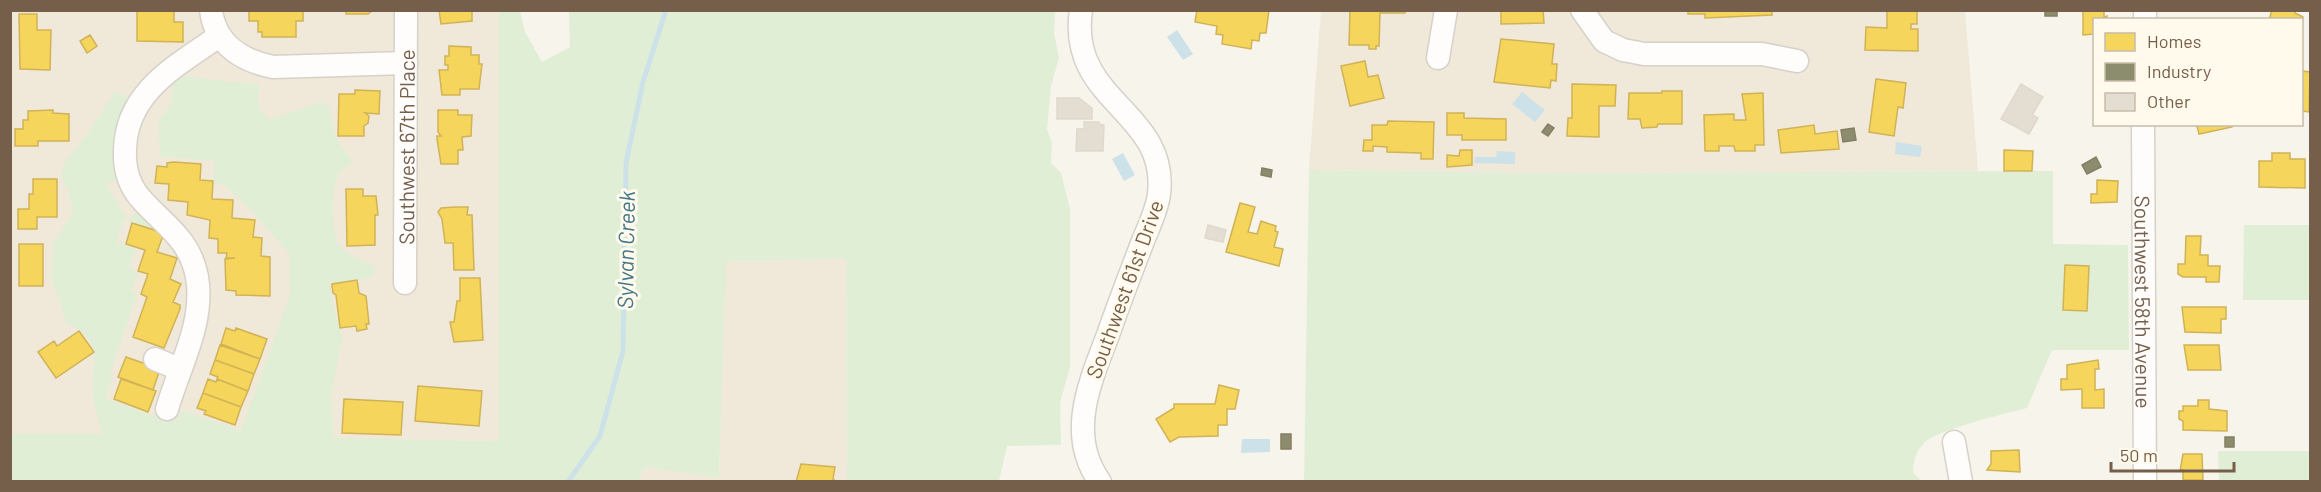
<svg xmlns="http://www.w3.org/2000/svg" width="2321" height="492" viewBox="0 0 2321 492" font-family="Barlow,sans-serif">
  <style>
    .residential { fill: #f0e8d8 }
    .green { fill: #e1eed6 }
    .water { fill: #cce2e8 }
    .homes { fill: #f6d55c; stroke: #d0b257; stroke-width: 1.5 }
    .industry { fill: #8c8c6e; stroke: #857e63; stroke-width: 1.5 }
    .lines { fill: none; stroke-linecap: round; stroke-linejoin: round }
    .stream { stroke: #cce2e8; stroke-width: 5 }
    .building { fill: #e4ddd2; stroke: #e0d8cd; stroke-width: 1.5 }
    .minor-casing { stroke: #d6d1c9; stroke-width: 25 }
    .minor { stroke: #fefdfc; stroke-width: 22 }
    .labels { text-anchor: middle; dominant-baseline: central; stroke-width: 6; stroke-linejoin: round; paint-order: stroke }
    .street-label { font-size: 21px; fill: #765f4a; stroke: #fffaec }
    .water-label { font-size: 22px; font-style: italic; fill: #44768a; stroke: #fffaec }
  </style>
  <rect width="100%" height="100%" fill="#f7f4eb"/>
  <!-- residential -->
  <path class="residential" d="M 11,11 L 499,11 L 499,441 L 11,434 Z
    M 1321,11 L 1965,11 L 1978,171 L 1557,173 L 1309,170 Z
    M 846,259 L 847,481 L 638,482 L 644,467 L 719,477 L 725,261 Z"/>
  <!-- green -->
  <path class="green" d="M 499,11 L 520,11 L 525,32 L 542,62 L 570,47 L 569,11 L 1055,11 L 1054,33 L 1059,58 L 1051,86 L 1047,129 L 1052,143 L 1051,163 L 1061,173 L 1070,209 L 1070,367 L 1060,403 L 1061,445 L 1007,446 L 999,481 L 847,481 L 846,259 L 726,261 L 719,478 L 645,467 L 638,482 L 11,482 L 11,434 L 102,434 C 99,420 94,405 93,391 C 92,356 105,343 67,323 L 51,277 L 53,245 L 73,212 L 69,192 L 61,177 L 64,163 L 86,136 L 115,91 L 126,97 L 119,179 L 106,184 L 128,220 L 135,213 L 156,231 L 124,219 L 116,242 L 136,249 L 129,269 L 138,272 L 131,292 L 137,294 L 110,374 L 113,375 L 105,398 L 154,416 L 156,410 L 178,418 L 181,410 L 241,431 L 290,295 L 290,255 L 251,210 L 224,184 L 213,184 L 215,161 L 160,156 L 158,122 L 171,104 L 173,84 L 185,76 L 259,85 L 259,108 L 269,120 L 321,102 L 330,108 C 332,121 334,135 341,146 C 345,152 350,155 352,163 C 347,167 341,170 338,176 C 331,188 331,234 339,245 C 347,256 364,261 376,266 L 371,278 L 330,283 L 334,310 L 342,337 L 331,396 L 333,438 L 499,441 Z
    M 1309,170 L 1557,173 L 2053,171 L 2053,244 L 2128,245 L 2129,350 L 2052,350 L 2027,408 C 2007,413 1937,430 1924,443 C 1916,451 1913,462 1913,473 L 1922,481 L 1304,482 Z
    M 2244,225 L 2310,225 L 2310,300 L 2243,300 Z
    M 2218,451 L 2310,451 L 2310,481 L 2219,481 Z"/>
  <!-- water -->
  <path class="water" d="M 1177,30 L 1193,54 L 1183,60 L 1167,37 Z
    M 1522,92 L 1545,110 L 1535,122 L 1512,104 Z
    M 1896,142 L 1922,146 L 1920,157 L 1895,154 Z
    M 1497,151 L 1515,152 L 1515,164 L 1474,163 L 1475,157 L 1496,157 Z
    M 1123,153 L 1135,175 L 1124,181 L 1112,159 Z
    M 1242,439 L 1270,439 L 1270,452 L 1241,453 Z"/>
  <!-- homes -->
  <path class="homes" d="M 137,10 L 174,10 L 174,22 L 183,22 L 183,42 L 137,41 Z
    M 249,10 L 303,10 L 303,21 L 296,21 L 296,37 L 262,37 L 262,32 L 258,32 L 258,21 L 249,21 Z
    M 346,10 L 373,10 L 368,14 L 346,14 Z
    M 439,10 L 472,10 L 472,21 L 441,24 Z
    M 1197,10 L 1269,10 L 1266,33 L 1260,33 L 1259,41 L 1252,40 L 1251,49 L 1222,44 L 1223,35 L 1216,34 L 1217,26 L 1195,22 Z
    M 1350,10 L 1405,10 L 1405,13 L 1380,13 L 1379,46 L 1376,46 L 1376,49 L 1369,49 L 1369,45 L 1349,45 Z
    M 1501,10 L 1543,10 L 1544,23 L 1501,24 Z
    M 1688,10 L 1772,10 L 1772,15 L 1705,18 L 1705,14 L 1688,14 Z
    M 1887,10 L 1917,10 L 1917,24 L 1911,24 L 1911,29 L 1918,29 L 1918,51 L 1865,50 L 1866,27 L 1887,28 Z
    M 2083,10 L 2104,10 L 2104,17 L 2107,16 L 2107,20 L 2094,20 L 2094,34 L 2083,35 Z
    M 2272,10 L 2296,10 L 2295,13 L 2303,17 L 2302,21 L 2269,20 Z
    M 19,14 L 37,14 L 37,30 L 51,30 L 50,70 L 20,69 Z
    M 90,35 L 97,46 L 87,53 L 80,41 Z
    M 1501,39 L 1554,44 L 1552,64 L 1557,64 L 1556,81 L 1551,80 L 1550,88 L 1494,82 Z
    M 449,46 L 471,47 L 471,55 L 479,55 L 479,64 L 482,64 L 479,89 L 460,89 L 460,95 L 442,95 L 439,70 L 448,70 L 448,65 L 445,65 L 445,56 L 449,56 Z
    M 1365,61 L 1368,77 L 1378,75 L 1384,98 L 1350,106 L 1341,66 Z
    M 2302,71 L 2310,72 L 2309,112 L 2302,111 Z
    M 1876,79 L 1906,83 L 1903,108 L 1898,107 L 1894,136 L 1869,132 Z
    M 1572,84 L 1616,85 L 1615,106 L 1599,106 L 1599,137 L 1567,136 L 1568,118 L 1572,118 Z
    M 355,90 L 380,91 L 379,114 L 365,113 L 369,116 L 368,123 L 364,126 L 364,136 L 338,136 L 339,94 L 355,94 Z
    M 1662,91 L 1682,91 L 1682,124 L 1658,124 L 1657,127 L 1642,128 L 1640,119 L 1628,119 L 1629,93 L 1662,93 Z
    M 1763,93 L 1764,145 L 1755,145 L 1755,151 L 1735,151 L 1734,146 L 1719,146 L 1719,151 L 1705,151 L 1704,115 L 1734,114 L 1734,120 L 1746,120 L 1742,94 Z
    M 53,110 L 53,113 L 69,114 L 69,141 L 38,141 L 38,146 L 15,146 L 15,129 L 23,129 L 23,120 L 28,120 L 28,111 Z
    M 438,110 L 458,110 L 458,115 L 472,115 L 471,136 L 462,137 L 463,150 L 458,150 L 458,164 L 441,164 L 437,139 L 437,136 L 441,136 L 438,132 Z
    M 1447,113 L 1464,113 L 1464,118 L 1506,119 L 1506,140 L 1462,140 L 1462,135 L 1447,135 Z
    M 1388,121 L 1434,122 L 1433,159 L 1421,159 L 1421,153 L 1387,152 L 1387,147 L 1373,146 L 1373,151 L 1363,151 L 1364,140 L 1372,140 L 1372,125 L 1387,125 Z
    M 2192,124 L 2232,124 L 2232,127 L 2199,134 L 2197,126 Z
    M 1814,125 L 1815,134 L 1837,131 L 1839,149 L 1781,153 L 1778,130 Z
    M 1460,150 L 1472,150 L 1472,165 L 1447,167 L 1447,155 L 1459,156 Z
    M 2004,150 L 2033,151 L 2032,171 L 2004,171 Z
    M 2272,153 L 2290,153 L 2290,159 L 2305,159 L 2305,188 L 2259,187 L 2259,161 L 2272,161 Z
    M 174,162 L 201,164 L 200,180 L 213,181 L 212,199 L 233,200 L 232,218 L 255,220 L 253,237 L 262,238 L 261,256 L 270,257 L 270,296 L 236,295 L 236,291 L 226,290 L 225,259 L 235,258 L 226,258 L 227,253 L 218,253 L 218,239 L 209,238 L 210,220 L 187,215 L 188,202 L 168,200 L 169,184 L 155,183 L 157,166 L 167,167 L 167,163 Z
    M 33,179 L 57,179 L 57,217 L 37,217 L 37,229 L 18,229 L 18,209 L 29,209 L 29,194 L 33,194 Z
    M 2097,180 L 2118,181 L 2117,202 L 2091,203 L 2091,194 L 2097,194 Z
    M 346,189 L 363,189 L 363,196 L 376,196 L 378,215 L 375,215 L 375,245 L 347,246 Z
    M 1240,203 L 1255,207 L 1248,232 L 1257,234 L 1261,221 L 1276,226 L 1275,231 L 1278,232 L 1274,247 L 1283,249 L 1279,266 L 1226,252 Z
    M 455,207 L 468,207 L 467,215 L 472,215 L 474,270 L 454,270 L 453,243 L 445,243 L 442,219 L 438,212 L 441,208 Z
    M 132,223 L 164,233 L 157,252 L 177,258 L 170,279 L 181,284 L 173,302 L 180,305 L 180,309 L 164,348 L 133,337 L 147,297 L 141,294 L 148,274 L 138,271 L 145,250 L 126,244 Z
    M 2186,236 L 2201,236 L 2200,255 L 2208,255 L 2208,266 L 2220,266 L 2219,282 L 2206,282 L 2206,277 L 2183,277 L 2178,274 L 2178,264 L 2185,264 Z
    M 19,244 L 43,244 L 43,286 L 19,286 Z
    M 2065,265 L 2089,266 L 2087,311 L 2063,310 Z
    M 460,278 L 480,278 L 483,340 L 454,342 L 450,322 L 454,322 L 457,301 L 460,301 Z
    M 357,280 L 359,293 L 366,296 L 369,324 L 366,324 L 367,329 L 357,331 L 356,326 L 340,328 L 336,295 L 333,293 L 332,286 L 332,284 Z
    M 2182,307 L 2226,307 L 2226,319 L 2221,319 L 2221,333 L 2185,332 Z
    M 226,328 L 235,331 L 236,328 L 267,339 L 260,359 L 221,344 Z
    M 79,331 L 94,352 L 56,378 L 38,352 L 54,341 L 57,346 Z
    M 220,345 L 260,359 L 254,374 L 215,360 Z
    M 2184,345 L 2219,345 L 2221,370 L 2188,370 Z
    M 126,357 L 160,369 L 153,390 L 118,377 Z
    M 215,360 L 254,374 L 248,391 L 217,379 L 218,377 L 210,374 Z
    M 2098,360 L 2099,369 L 2095,369 L 2095,390 L 2104,389 L 2104,408 L 2082,408 L 2082,389 L 2061,390 L 2061,379 L 2067,379 L 2067,365 Z
    M 121,379 L 156,391 L 148,412 L 114,399 Z
    M 208,379 L 216,382 L 217,379 L 248,391 L 241,407 L 203,393 Z
    M 1219,385 L 1239,390 L 1235,409 L 1227,409 L 1227,425 L 1218,425 L 1218,436 L 1179,437 L 1170,442 L 1156,419 L 1174,408 L 1174,404 L 1215,404 Z
    M 418,386 L 482,391 L 479,426 L 415,421 Z
    M 203,393 L 241,407 L 235,425 L 204,414 L 206,411 L 197,408 Z
    M 344,399 L 403,402 L 401,435 L 342,433 Z
    M 2198,400 L 2209,400 L 2209,409 L 2227,411 L 2227,431 L 2183,430 L 2183,421 L 2179,419 L 2179,411 L 2183,411 L 2183,406 L 2198,406 Z
    M 2019,450 L 2020,472 L 1987,470 L 1991,464 L 1991,451 Z
    M 2183,454 L 2202,454 L 2203,480 L 2183,480 L 2183,470 L 2180,471 Z
    M 801,464 L 835,467 L 833,479 L 837,482 L 796,482 Z"/>
  <!-- industry -->
  <path class="industry" d="M 2045,10 L 2057,10 L 2057,16 L 2045,16 Z
    M 1548,124 L 1554,128 L 1548,136 L 1542,132 Z
    M 1854,128 L 1856,140 L 1843,142 L 1841,130 Z
    M 2096,157 L 2101,167 L 2087,174 L 2082,165 Z
    M 1262,168 L 1272,170 L 1271,177 L 1261,175 Z
    M 1281,434 L 1291,434 L 1291,449 L 1281,449 Z
    M 2225,437 L 2234,437 L 2234,447 L 2225,447 Z"/>
  <g class="lines">
    <!-- stream -->
    <path class="stream" d="M 568,482 L 600,436 L 623,351 L 626,163 L 643,82 L 666,10"/>
  </g>
  <!-- building -->
  <path class="building" d="M 2021,84 L 2043,97 L 2032,115 L 2038,118 L 2029,134 L 2001,119 Z
    M 1057,98 L 1079,98 L 1092,108 L 1092,119 L 1057,119 Z
    M 1084,122 L 1099,122 L 1099,124 L 1104,125 L 1103,151 L 1076,151 L 1077,129 L 1084,129 Z
    M 1208,225 L 1226,230 L 1223,242 L 1205,238 Z"/>
  <g class="lines">
    <!-- minor casing -->
    <g class="minor-casing">
      <g id="minor">
        <path d="M 211,10 C 215,44 242,61 273,67 L 406,63"/>
        <path d="M 1081,10 C 1067,102 1169,111 1159,194 C 1157,210 1149,226 1143,241 C 1131,272 1119,303 1108,335 C 1090,382 1066,435 1100,482"/>
        <path d="M 1582,10 L 1604,41 L 1623,50 L 1644,54 L 1762,54 L 1797,61"/>
        <path d="M 2145,20 L 2145,10"/>
        <path d="M 1438,58 L 1446,10"/>
        <path id="s1" d="M 2143,124 L 2145,482"/>
        <path id="s2" d="M 405,283 L 406,10"/>
        <path d="M 155,359 L 179,369"/>
        <path d="M 167,409 C 179,367 205,322 197,277 C 190,239 165,226 142,200 C 129,186 124,170 125,150 C 126,92 176,66 219,36"/>
        <path d="M 1954,442 L 1961,482"/>
      </g>
    </g>
    <!-- minor -->
    <use href="#minor" class="minor"/>
  </g>
  <g class="labels">
    <!-- street labels -->
    <g class="street-label">
      <text stroke="none"><textPath href="#s2" startOffset="136">Southwest 67th Place</textPath></text>
      <text transform="translate(1124 289) rotate(-70)">Southwest 61st Drive</text>
      <text stroke="none"><textPath href="#s1" startOffset="178">Southwest 58th Avenue</textPath></text>
    </g>
    <!-- water labels -->
    <g class="water-label">
      <text transform="translate(625 250) rotate(-89)">Sylvan Creek</text>
    </g>
  </g>
  <!-- border -->
  <rect width="2321" height="492" fill="none" stroke="#765f4a" stroke-width="24"/>
  <!-- legend -->
  <rect x="2093" y="18" width="210" height="108" fill="#fffaec" stroke="#c8bcab" stroke-width="1.5"/>
  <rect x="2105" y="33" width="30" height="18" fill="#f6d55c" stroke="#c8bcab" stroke-width="1.5"/>
  <text x="2147" y="48" font-size="18" fill="#765f4a">Homes</text>
  <rect x="2105" y="63" width="30" height="18" fill="#8c8c6e" stroke="#c8bcab" stroke-width="1.5"/>
  <text x="2147" y="78" font-size="18" fill="#765f4a">Industry</text>
  <rect x="2105" y="93" width="30" height="18" fill="#e4ddd2" stroke="#c8bcab" stroke-width="1.5"/>
  <text x="2147" y="108" font-size="18" fill="#765f4a">Other</text>
  <!-- scale -->
  <path d="M2111 462v9h123v-9" fill="none" stroke="#765f4a" stroke-width="3"/>
  <text x="2120" y="462" font-size="18" fill="#765f4a" stroke="#fffaec" stroke-width="4.5" paint-order="stroke">50 m</text>
</svg>
